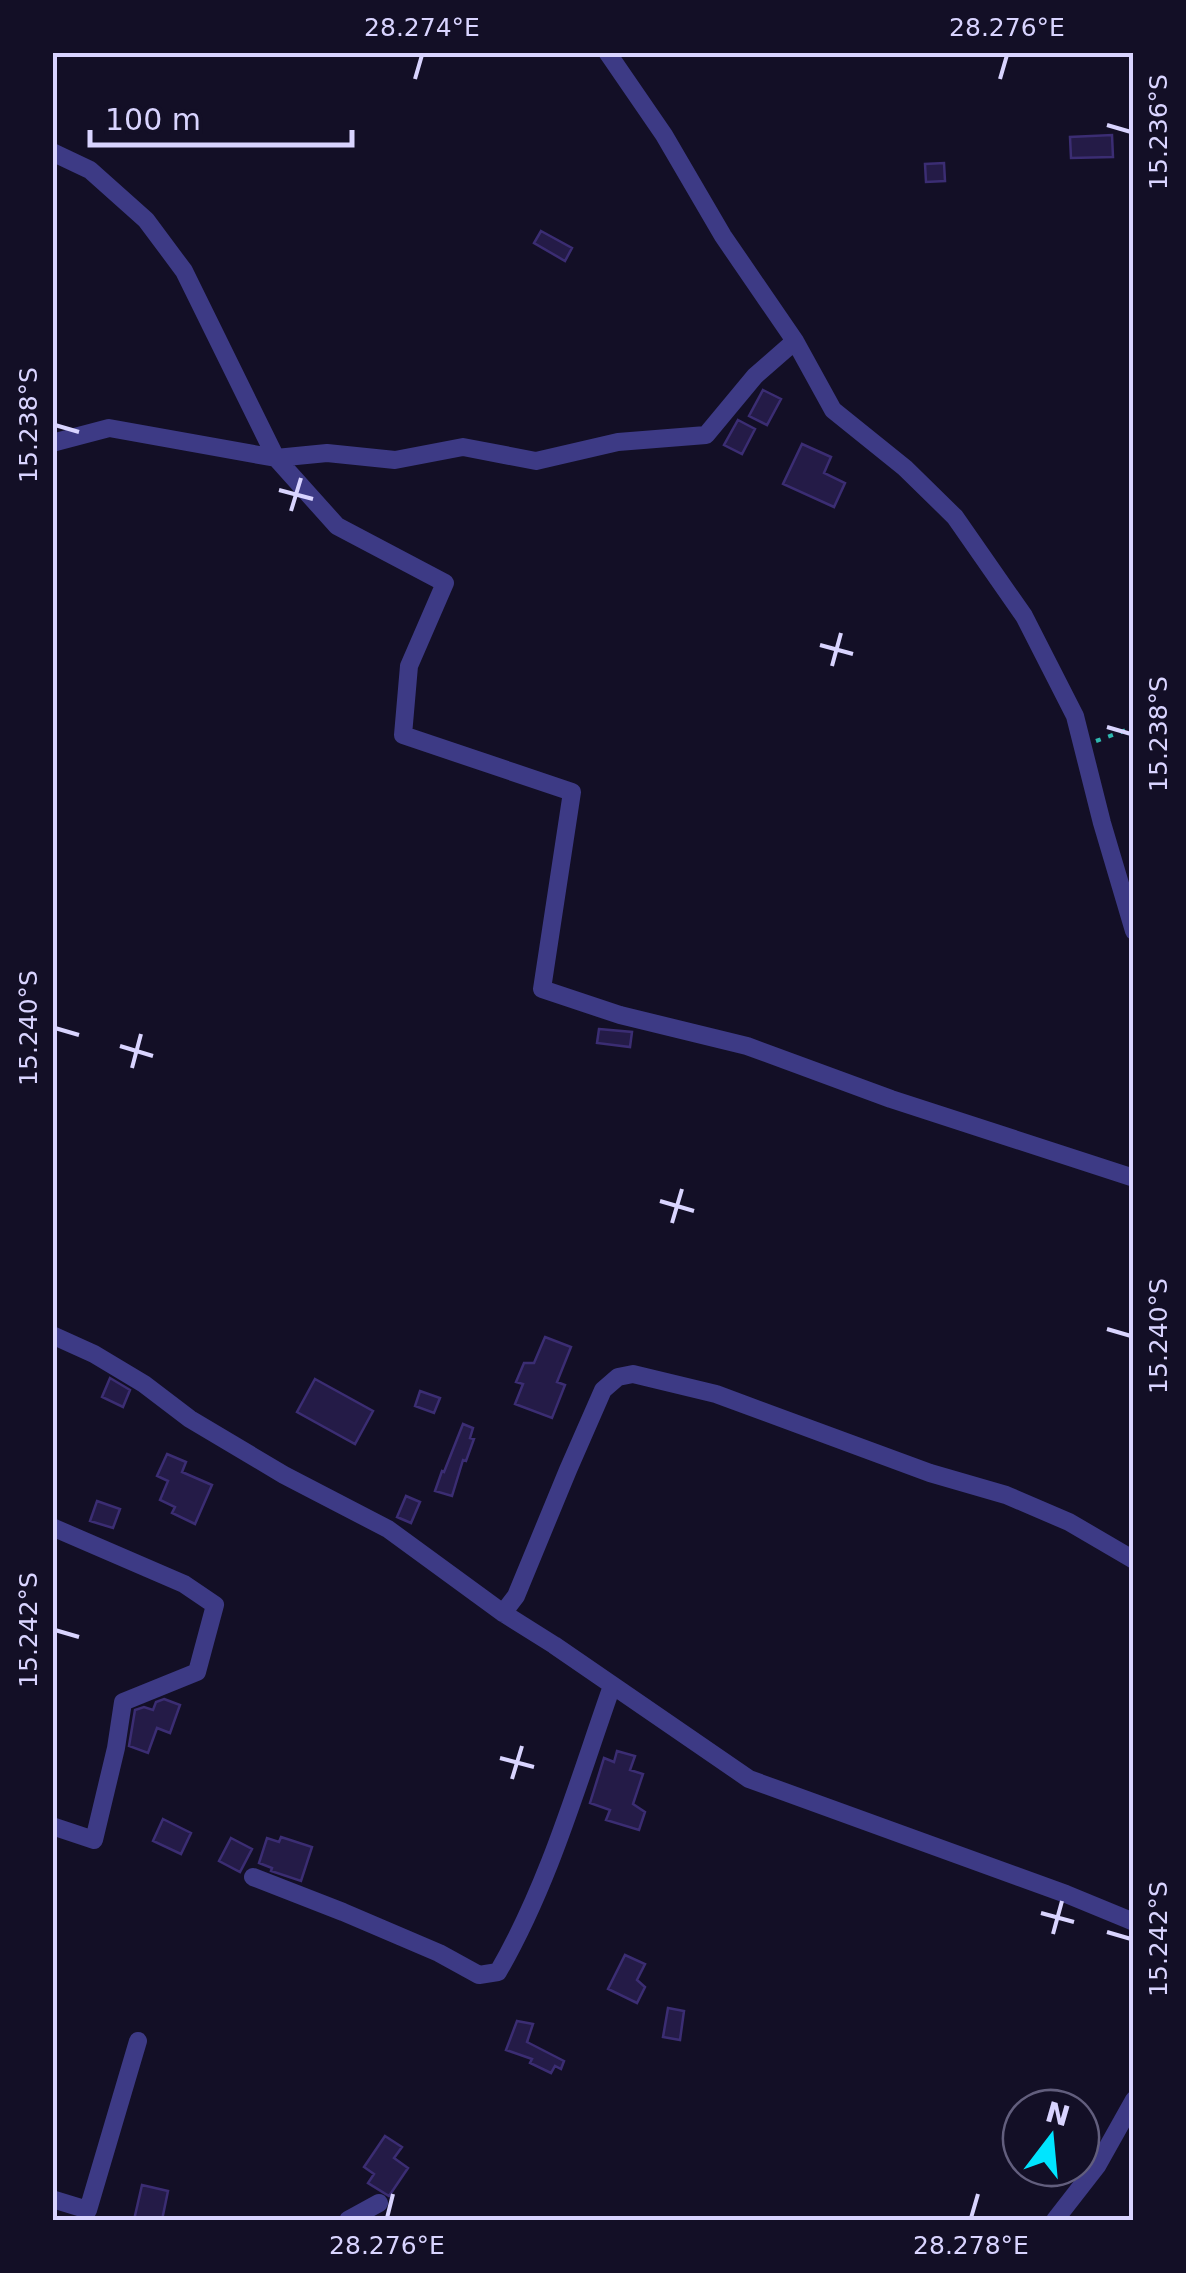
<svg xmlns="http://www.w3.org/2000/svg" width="1186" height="2273" viewBox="0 0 1186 2273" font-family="'DejaVu Sans',sans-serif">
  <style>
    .building { fill: #241b47; stroke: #3b2d73; stroke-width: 2.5 }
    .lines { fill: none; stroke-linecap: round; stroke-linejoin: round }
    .path { stroke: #2fb8b0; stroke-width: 4; stroke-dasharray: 5 8; stroke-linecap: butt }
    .street { stroke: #3d3a85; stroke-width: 18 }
    .ticks { fill: none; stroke: #d9d4ff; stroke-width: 4 }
    .neatline { fill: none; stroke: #d9d4ff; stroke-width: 4 }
    .ticks-label { font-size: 25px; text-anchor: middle; fill: #d9d4ff }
  </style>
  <rect width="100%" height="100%" fill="#130f26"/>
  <!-- building -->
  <path class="building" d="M 1112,135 L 1113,157 L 1071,158 L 1070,137 Z
    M 944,163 L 945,181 L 926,182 L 925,164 Z
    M 541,231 L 572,248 L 565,261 L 534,243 Z
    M 763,390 L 781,399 L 767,425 L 749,416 Z
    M 738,420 L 755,429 L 742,454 L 724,445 Z
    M 802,444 L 831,457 L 824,473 L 845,483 L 834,507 L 783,484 Z
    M 599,1029 L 632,1032 L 630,1047 L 597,1043 Z
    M 545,1337 L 571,1347 L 557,1382 L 565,1385 L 552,1418 L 515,1404 L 523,1384 L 516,1382 L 524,1363 L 534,1363 Z
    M 110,1378 L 130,1390 L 123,1407 L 102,1397 Z
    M 315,1379 L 373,1411 L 355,1444 L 297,1412 Z
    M 420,1391 L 440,1398 L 434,1413 L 415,1406 Z
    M 463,1424 L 473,1428 L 470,1438 L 474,1439 L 466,1461 L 463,1460 L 452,1496 L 435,1491 L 442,1471 L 444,1472 Z
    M 167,1454 L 186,1462 L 182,1472 L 212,1485 L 195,1524 L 172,1513 L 175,1507 L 160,1500 L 168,1481 L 157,1476 Z
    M 406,1496 L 420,1502 L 411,1523 L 397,1517 Z
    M 97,1501 L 120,1509 L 113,1528 L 90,1521 Z
    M 164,1699 L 180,1705 L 170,1733 L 157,1728 L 148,1753 L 129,1746 L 135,1710 L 144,1707 L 153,1710 L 156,1702 Z
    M 617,1751 L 635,1756 L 630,1770 L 643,1774 L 633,1804 L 645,1812 L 639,1830 L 606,1820 L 610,1810 L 590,1803 L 604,1758 L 614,1762 Z
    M 163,1819 L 191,1833 L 181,1854 L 153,1841 Z
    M 281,1837 L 312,1847 L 301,1881 L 271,1871 L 272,1868 L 259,1863 L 267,1838 L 279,1842 Z
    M 231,1838 L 252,1849 L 240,1872 L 219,1861 Z
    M 625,1955 L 645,1964 L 637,1980 L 645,1987 L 637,2003 L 608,1989 Z
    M 668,2008 L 684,2011 L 680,2040 L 663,2037 Z
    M 517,2021 L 533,2024 L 527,2042 L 564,2061 L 561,2069 L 555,2066 L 551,2073 L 530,2063 L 532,2059 L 506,2050 Z
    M 385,2136 L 402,2147 L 394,2158 L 408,2168 L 389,2196 L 368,2183 L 374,2174 L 364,2167 Z
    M 142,2185 L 168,2191 L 162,2220 L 134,2220 Z"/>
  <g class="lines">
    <!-- path -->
    <path class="path" d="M 1096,741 L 1134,727"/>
    <!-- street -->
    <path class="street" d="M 607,52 L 664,135 L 723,236 L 795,341 L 833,410 L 905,468 L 955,517 L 1024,616 L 1075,716 L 1102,823 L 1134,931
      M 52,152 L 90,170 L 146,220 L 184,271 L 276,458 L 337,526 L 445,583 L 409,666 L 403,735 L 572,792 L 542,989 L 620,1015 L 747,1046 L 891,1099 L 1134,1178
      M 52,443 L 109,428 L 276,458 L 327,453 L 395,460 L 463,447 L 536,461 L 618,442 L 706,435 L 755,376 L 795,341
      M 52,1335 L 94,1354 L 144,1384 L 190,1419 L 284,1475 L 388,1529 L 503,1613 L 554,1645 L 749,1779 L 1066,1894 L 1134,1922
      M 52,1527 L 184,1584 L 215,1605 L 197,1672 L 123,1702 L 116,1748 L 94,1840 L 52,1826
      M 503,1613 L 516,1596 L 568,1470 L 603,1390 L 618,1377 L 633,1374 L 716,1394 L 930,1473 L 1006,1495 L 1069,1522 L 1134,1560
      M 253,1877 L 343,1912 L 439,1953 L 479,1975 L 498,1972 C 549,1884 578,1782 612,1686
      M 52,2199 L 88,2210 L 138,2041
      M 348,2220 L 379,2203
      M 1055,2220 L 1097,2166 L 1134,2100"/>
  </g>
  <!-- ticks -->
  <path class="ticks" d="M 415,79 L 422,55M 1000,79 L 1007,55M 1107,125 L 1131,132M 55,425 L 79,432M 279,490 L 313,499M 291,511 L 301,478M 820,645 L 853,654M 832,666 L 841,633M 1107,727 L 1131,734M 55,1028 L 79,1035M 120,1046 L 153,1056M 132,1068 L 141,1034M 660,1201 L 694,1211M 672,1223 L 682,1189M 1107,1329 L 1131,1336M 55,1630 L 79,1637M 500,1758 L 534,1767M 512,1779 L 522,1746M 1041,1913 L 1074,1922M 1107,1932 L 1131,1939M 1053,1934 L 1062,1901M 387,2218 L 393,2194M 971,2218 L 978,2194"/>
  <!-- border -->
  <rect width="1186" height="2273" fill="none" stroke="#130f26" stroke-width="110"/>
  <!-- north arrow -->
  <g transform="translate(1051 2138) rotate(16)"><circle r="48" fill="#130f26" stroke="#625e7d" stroke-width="2.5"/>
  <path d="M0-8L18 38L0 25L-18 38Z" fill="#00e5ff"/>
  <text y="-15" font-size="28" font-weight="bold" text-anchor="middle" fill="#d9d4ff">N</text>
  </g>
  <!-- scale -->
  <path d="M90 130v15h262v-15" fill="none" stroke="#d9d4ff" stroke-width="5"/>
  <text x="105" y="130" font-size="30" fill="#d9d4ff" stroke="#130f26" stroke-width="8" paint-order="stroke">100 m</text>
  <rect x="55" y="55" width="1076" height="2163" class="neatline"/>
  <g class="ticks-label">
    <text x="422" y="36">28.274°E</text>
    <text x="1007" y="36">28.276°E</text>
    <text transform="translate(1158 132) rotate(-90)" y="9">15.236°S</text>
    <text transform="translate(28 425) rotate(-90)" y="9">15.238°S</text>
    <text transform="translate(1158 734) rotate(-90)" y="9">15.238°S</text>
    <text transform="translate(28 1028) rotate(-90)" y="9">15.240°S</text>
    <text transform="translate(1158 1336) rotate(-90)" y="9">15.240°S</text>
    <text transform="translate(28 1630) rotate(-90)" y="9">15.242°S</text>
    <text transform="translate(1158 1939) rotate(-90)" y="9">15.242°S</text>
    <text x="387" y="2254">28.276°E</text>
    <text x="971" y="2254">28.278°E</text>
  </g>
</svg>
